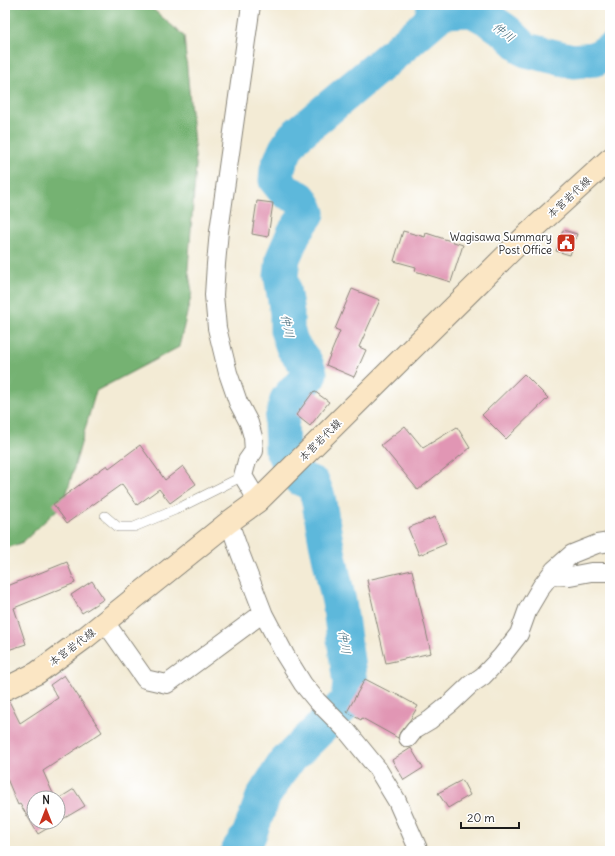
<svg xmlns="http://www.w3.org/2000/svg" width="615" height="856" viewBox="0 0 615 856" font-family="Delius,'Klee One',sans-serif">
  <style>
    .forest { fill: #74b272; stroke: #486747 }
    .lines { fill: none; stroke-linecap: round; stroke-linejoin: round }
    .stream { stroke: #5db8db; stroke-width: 6 }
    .river { stroke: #5db8db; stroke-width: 35 }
    .building { fill: #e196b4 }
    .lane-casing { stroke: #888478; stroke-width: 10 }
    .street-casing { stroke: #888478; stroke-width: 20 }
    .secondary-casing { stroke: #888478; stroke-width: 24 }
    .lane { stroke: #fff; stroke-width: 9 }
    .street { stroke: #fff; stroke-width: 18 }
    .secondary { stroke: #fbe6c4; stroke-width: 22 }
    .labels { text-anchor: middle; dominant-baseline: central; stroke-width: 3.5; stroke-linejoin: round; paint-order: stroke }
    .street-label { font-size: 11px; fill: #1c1c1c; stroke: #fff }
    .poi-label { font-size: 11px; fill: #1c1c1c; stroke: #fff; text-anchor: end }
    .water-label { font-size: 12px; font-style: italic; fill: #396272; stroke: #fff }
  </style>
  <rect width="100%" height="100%" fill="#fff"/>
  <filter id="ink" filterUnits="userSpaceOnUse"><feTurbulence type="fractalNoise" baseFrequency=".025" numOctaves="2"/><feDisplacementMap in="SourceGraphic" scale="8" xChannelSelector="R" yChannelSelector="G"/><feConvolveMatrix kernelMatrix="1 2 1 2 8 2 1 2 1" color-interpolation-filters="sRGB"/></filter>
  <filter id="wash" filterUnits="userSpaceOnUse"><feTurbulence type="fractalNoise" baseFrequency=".012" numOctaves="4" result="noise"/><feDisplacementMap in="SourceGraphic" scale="16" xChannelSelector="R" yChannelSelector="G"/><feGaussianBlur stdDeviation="0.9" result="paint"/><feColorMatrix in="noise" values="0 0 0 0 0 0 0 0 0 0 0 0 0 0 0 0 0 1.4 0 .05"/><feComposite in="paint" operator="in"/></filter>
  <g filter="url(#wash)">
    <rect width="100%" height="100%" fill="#f3ebd5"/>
    <!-- forest -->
    <path class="forest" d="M 5,5 L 148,5 L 184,36 L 196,166 L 188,268 L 192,292 L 179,347 L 96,391 L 64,503 L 23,542 L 5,549 Z"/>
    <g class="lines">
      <!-- stream -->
      <path class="stream" d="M 420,5 L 415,22 L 443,11"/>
      <!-- river -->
      <path class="river" d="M 238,851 L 249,835 L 263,797 L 285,763 L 348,701 L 350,683 L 339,602 L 326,542 L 318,497 L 313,484 L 299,478 L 289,464 L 282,449 L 281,424 L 287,400 L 294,391 L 303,384 L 309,376 L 310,373 L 305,362 L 293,347 L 287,330 L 287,313 L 281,276 L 283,258 L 294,233 L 308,213 L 306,208 L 300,198 L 285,191 L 276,180 L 277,169 L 286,149 L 294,137 L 384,62 L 443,11 L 472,10 L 490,20 L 507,32 L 526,50 L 547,55 L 573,61 L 595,59 L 610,50"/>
    </g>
    <g id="blocks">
      <!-- building -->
      <path class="building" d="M 257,201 L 273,203 L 268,237 L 252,234 Z
        M 563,230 L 577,234 L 570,255 L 556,251 Z
        M 403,231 L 425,237 L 426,233 L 463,245 L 451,282 L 415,271 L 416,267 L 394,261 Z
        M 352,289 L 380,300 L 359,347 L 366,350 L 354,377 L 326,365 L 340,331 L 335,329 Z
        M 524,374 L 548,398 L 506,439 L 482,415 Z
        M 314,391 L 329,402 L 310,426 L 296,415 Z
        M 405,426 L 423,448 L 457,427 L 470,448 L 418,490 L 381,445 Z
        M 140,445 L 165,480 L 183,466 L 196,484 L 170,503 L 159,489 L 137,505 L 122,484 L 67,523 L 53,504 L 107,465 L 109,468 Z
        M 435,517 L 446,544 L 419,555 L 408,528 Z
        M 67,562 L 75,583 L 14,608 L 26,644 L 5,651 L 5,587 Z
        M 412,570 L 431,653 L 386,663 L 367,580 Z
        M 92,581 L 104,599 L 82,613 L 71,595 Z
        M 64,675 L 102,732 L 43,771 L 55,798 L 34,798 L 34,822 L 58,822 L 38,834 L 20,804 L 18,805 L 5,774 L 5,701 L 9,701 L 20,723 L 58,698 L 50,685 Z
        M 365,679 L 392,693 L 392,692 L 418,706 L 410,720 L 400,732 L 398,738 L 362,718 L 361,720 L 347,712 Z
        M 411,748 L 423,768 L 404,780 L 392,760 Z
        M 462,780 L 470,795 L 448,808 L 438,793 Z
        M 74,789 L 85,806 L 58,822 L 58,799 Z"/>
    </g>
  </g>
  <g filter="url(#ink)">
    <use href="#blocks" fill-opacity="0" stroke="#888478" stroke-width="1"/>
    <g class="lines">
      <!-- lane casing -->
      <g class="lane-casing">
        <path id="lane" d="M 105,516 L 118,527 L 134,527 L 175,510 L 243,476"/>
      </g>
      <!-- street casing -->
      <g class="street-casing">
        <path id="street" d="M 251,5 L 219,231 L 216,264 L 214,295 L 217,328 L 228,373 L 238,402 L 249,423 L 253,437 L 254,451 L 247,461 L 243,476 L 258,501
          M 229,522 L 240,553 L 264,615 L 285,655 L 303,684 L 317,701 L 346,730 L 377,768 L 397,801 L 419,851
          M 550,575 L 570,576 L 591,572 L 610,572
          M 105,622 L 145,679 L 167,684 L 263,613
          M 408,738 L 415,729 L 430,720 L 451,703 L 470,685 L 483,676 L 501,657 L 519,634 L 528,609 L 541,587 L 554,570 L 572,554 L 597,544 L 610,542"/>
      </g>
      <!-- secondary casing -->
      <g class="secondary-casing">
        <path id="secondary" d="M 5,689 L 37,673 L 86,637 L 229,522 L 258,501 L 529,233 L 610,159"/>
      </g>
      <!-- lane -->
      <use href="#lane" class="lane"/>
      <!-- street -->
      <use href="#street" class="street"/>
      <!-- secondary -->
      <use href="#secondary" class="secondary"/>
    </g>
  </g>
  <!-- icons -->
  <defs>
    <g id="civic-square" transform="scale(1)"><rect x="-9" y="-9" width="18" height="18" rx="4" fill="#c8321e" stroke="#fff"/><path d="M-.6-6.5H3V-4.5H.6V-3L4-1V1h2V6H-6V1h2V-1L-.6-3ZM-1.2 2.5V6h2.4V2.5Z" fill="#fff"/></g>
  </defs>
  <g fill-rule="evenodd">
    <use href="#civic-square" x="566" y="243"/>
  </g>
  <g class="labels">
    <!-- street labels -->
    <g class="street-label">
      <text transform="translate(569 197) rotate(-43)">本宮岩代線</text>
      <text transform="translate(320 440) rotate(-45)">本宮岩代線</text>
      <text transform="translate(72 647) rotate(-37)">本宮岩代線</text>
    </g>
    <!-- poi labels -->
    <g class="poi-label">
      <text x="552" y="237">Wagisawa Summary<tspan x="552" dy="13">Post Office</tspan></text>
    </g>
    <!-- water labels -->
    <g class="water-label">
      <text transform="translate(504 32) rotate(37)">仲川</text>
      <text transform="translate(288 326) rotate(78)">仲川</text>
      <text transform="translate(345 642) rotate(82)">仲川</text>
    </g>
  </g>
  <!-- margin -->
  <rect width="615" height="856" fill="none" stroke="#fff" stroke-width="20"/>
  <!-- north arrow -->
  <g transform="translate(46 810)"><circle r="19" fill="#ffffff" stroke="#a4a4a4"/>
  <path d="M0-3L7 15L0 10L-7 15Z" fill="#c8321e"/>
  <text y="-6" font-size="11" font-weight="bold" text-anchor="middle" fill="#1c1c1c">N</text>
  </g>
  <!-- scale -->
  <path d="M461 822v6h58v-6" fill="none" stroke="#1c1c1c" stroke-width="2"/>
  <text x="467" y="822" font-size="12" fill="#1c1c1c" stroke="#ffffff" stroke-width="3" paint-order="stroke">20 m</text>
</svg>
